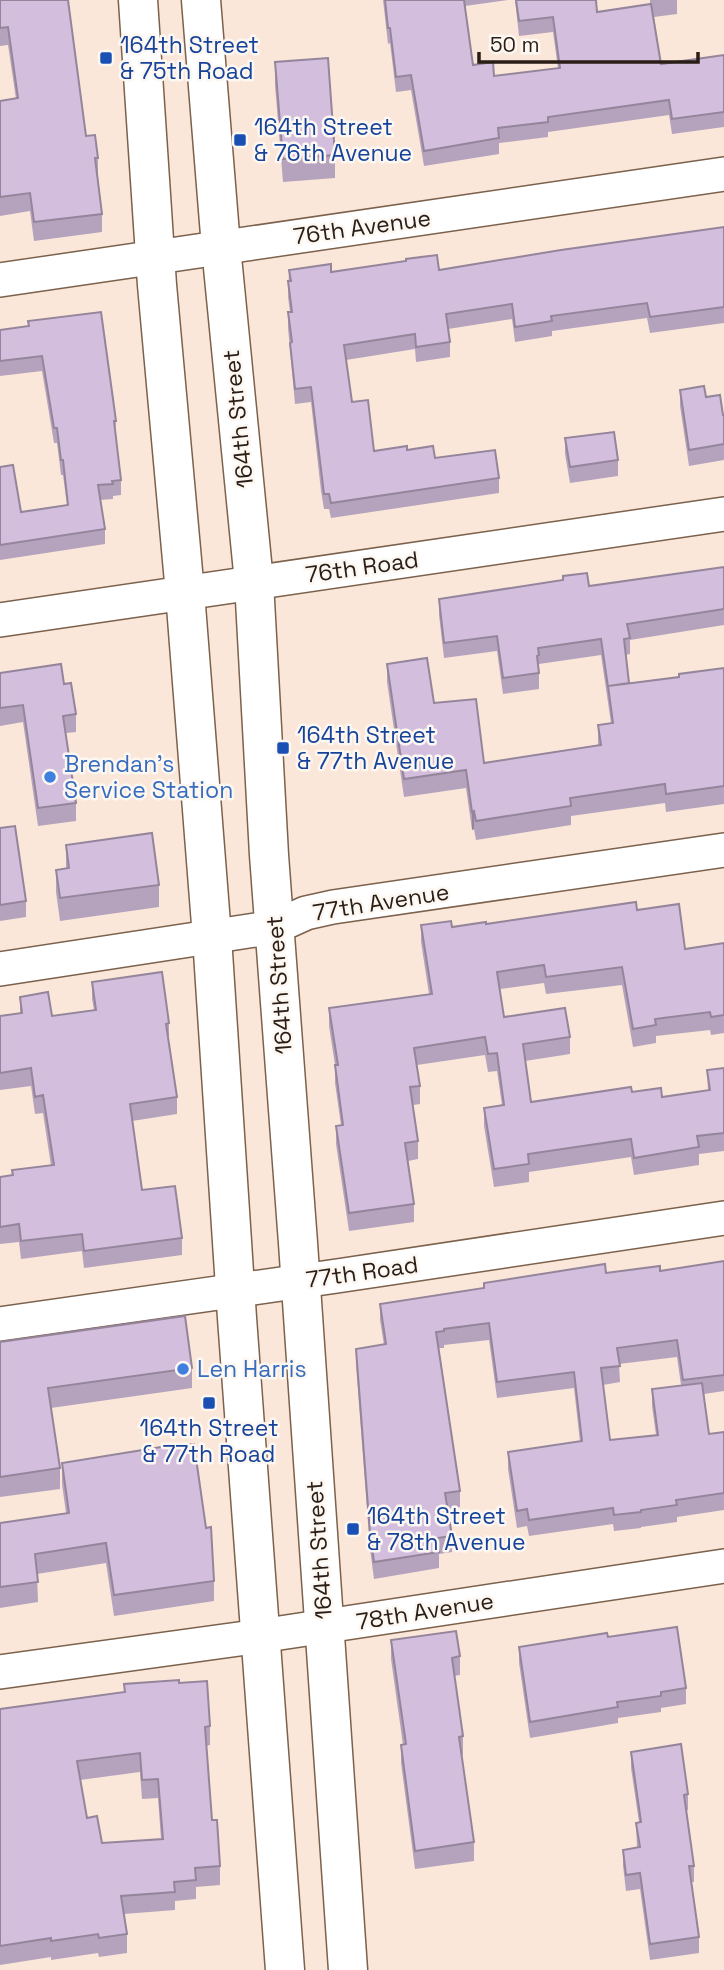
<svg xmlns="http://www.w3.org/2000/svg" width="724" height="1970" viewBox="0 0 724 1970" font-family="'Space Grotesk',sans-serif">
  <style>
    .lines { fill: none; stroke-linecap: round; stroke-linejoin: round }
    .street-casing { stroke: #7c614c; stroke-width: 36 }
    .secondary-casing { stroke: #7c614c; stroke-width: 41 }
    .street { stroke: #fff; stroke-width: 33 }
    .secondary { stroke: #fff; stroke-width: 38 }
    .wall { fill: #b5a3be; fill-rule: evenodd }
    .shaded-wall { fill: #94859b }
    .building { fill: #d3bedd; stroke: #94859b; stroke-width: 2; fill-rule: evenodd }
    .transit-dot { fill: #1a4fb4; stroke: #fdf7f2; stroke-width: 2.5 }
    .shop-dot { fill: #3f7fe0; stroke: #fdf7f2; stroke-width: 2.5 }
    .labels { text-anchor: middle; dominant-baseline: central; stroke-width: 5; stroke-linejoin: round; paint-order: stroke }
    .transit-label { font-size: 23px; fill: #164399; stroke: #fdf7f2; text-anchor: start }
    .street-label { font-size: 23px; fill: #291d15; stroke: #fdf7f2 }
    .shop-label { font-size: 23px; fill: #366cbe; stroke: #fdf7f2; text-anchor: start }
  </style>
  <rect width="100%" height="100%" fill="#fae7d9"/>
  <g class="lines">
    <!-- street casing -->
    <g class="street-casing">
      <path id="street" d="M 0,280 L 724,174
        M 0,620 L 724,514
        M 0,969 L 275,927 L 306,913 L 333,907 L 724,850
        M 0,1324 L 337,1276 L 724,1218
        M 0,1672 L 260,1636 L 724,1566"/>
    </g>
    <!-- secondary casing -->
    <g class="secondary-casing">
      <path id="secondary" d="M 138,0 L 157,285 L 185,593 L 212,937 L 237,1318 L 285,1970
        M 201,0 L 221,247 L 254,582 L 269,855 L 298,1243 L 348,1970"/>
    </g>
    <!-- street -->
    <use href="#street" class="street"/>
    <!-- secondary -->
    <use href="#secondary" class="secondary"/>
  </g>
  <!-- wall -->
  <path class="wall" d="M 0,0 L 86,136 L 98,158 L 98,176 L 102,214 L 102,232 L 34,241 L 30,211 L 0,216 L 0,101 L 16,99 L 8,45 L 0,46 Z
    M 383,0 L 508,0 L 465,6 L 473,65 L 494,76 L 558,68 L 553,32 L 519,36 L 515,0 L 596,0 L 597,12 L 650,4 L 650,0 L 677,0 L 677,14 L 654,17 L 661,64 L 724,55 L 724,127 L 672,134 L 669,115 L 548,132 L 548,137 L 499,143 L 499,154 L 424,166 L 411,90 L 396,92 L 390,43 L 388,44 Z
    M 275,62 L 335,155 L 335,178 L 283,182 L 275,85 Z
    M 724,227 L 724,323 L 650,333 L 647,318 L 552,331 L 552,336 L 515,342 L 512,319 L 448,329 L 450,342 L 450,357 L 416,362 L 415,349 L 346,360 L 352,402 L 374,451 L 407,450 L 499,478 L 499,493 L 331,518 L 329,509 L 324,509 L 321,491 L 311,402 L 295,404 L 288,328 L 288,312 L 290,312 L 288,297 L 289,270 L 331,272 L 439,270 Z
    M 28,321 L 116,421 L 115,436 L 121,480 L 121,495 L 113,496 L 113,499 L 100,500 L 105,529 L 105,544 L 0,560 L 0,467 L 21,512 L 67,505 L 63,475 L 61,475 L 57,443 L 54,443 L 42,371 L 0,376 L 0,330 L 28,326 Z
    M 680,390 L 706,397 L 724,415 L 724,460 L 689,466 L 680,406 Z
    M 565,438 L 618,460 L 618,476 L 570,483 L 565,454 Z
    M 724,567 L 724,625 L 630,640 L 630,654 L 625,655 L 629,683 L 679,677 L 724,668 L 724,804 L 666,812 L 665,803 L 571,816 L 571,825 L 476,840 L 474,829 L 472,830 L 466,788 L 404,797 L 387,682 L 387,664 L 434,703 L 484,763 L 598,745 L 598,725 L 611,723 L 601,655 L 539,664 L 539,689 L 503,694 L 497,651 L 444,658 L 439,615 L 439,599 L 563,580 L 563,576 L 589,586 Z
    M 0,673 L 64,684 L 76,714 L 76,732 L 66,733 L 76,803 L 76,821 L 38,826 L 23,722 L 0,726 Z
    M 0,828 L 26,901 L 26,917 L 0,921 Z
    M 66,845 L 159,885 L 159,907 L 60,921 L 56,892 L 56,870 L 66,868 Z
    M 637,910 L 685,949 L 724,943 L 724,1033 L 711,1035 L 710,1030 L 656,1036 L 656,1043 L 633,1047 L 622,985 L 546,994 L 544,983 L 500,989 L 504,1017 L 570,1037 L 570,1054 L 525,1061 L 531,1102 L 632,1092 L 662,1097 L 708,1091 L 707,1070 L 724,1068 L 724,1151 L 699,1154 L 699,1165 L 634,1175 L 631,1157 L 529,1172 L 529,1182 L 494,1187 L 484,1126 L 484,1108 L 502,1105 L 497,1071 L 488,1072 L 485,1055 L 417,1065 L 420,1086 L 420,1104 L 413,1105 L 418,1141 L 418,1159 L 408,1161 L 414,1204 L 414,1222 L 349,1231 L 336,1144 L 336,1126 L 341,1125 L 335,1083 L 335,1065 L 329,1026 L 329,1008 L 429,994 L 421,942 L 421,925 L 452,927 Z
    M 92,982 L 169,1023 L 169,1040 L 168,1040 L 177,1097 L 177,1114 L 132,1121 L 142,1190 L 182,1238 L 182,1255 L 84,1268 L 82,1251 L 21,1259 L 19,1242 L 0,1244 L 0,1177 L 12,1175 L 51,1166 L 43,1113 L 35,1114 L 31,1086 L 0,1090 L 0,1016 L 20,1013 L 20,997 L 52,1016 L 94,1010 L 92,999 Z
    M 724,1261 L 724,1391 L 704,1394 L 709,1434 L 724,1432 L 724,1510 L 677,1517 L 677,1522 L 641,1527 L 641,1528 L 614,1531 L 613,1524 L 529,1536 L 527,1526 L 517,1528 L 508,1469 L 508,1452 L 580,1442 L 574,1388 L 497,1398 L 489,1340 L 444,1345 L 444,1348 L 439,1348 L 460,1491 L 460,1507 L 448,1509 L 452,1536 L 452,1552 L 439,1554 L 439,1568 L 374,1579 L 370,1549 L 356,1365 L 356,1349 L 384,1345 L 380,1320 L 380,1304 L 484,1288 L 484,1283 L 606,1273 L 660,1271 ZM 677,1357 L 681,1385 L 652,1389 L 652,1406 L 656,1435 L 610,1440 L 603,1385 L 620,1382 L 619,1364 Z
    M 0,1342 L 192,1368 L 192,1388 L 51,1408 L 60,1468 L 60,1489 L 0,1497 Z
    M 62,1463 L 206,1528 L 214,1581 L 214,1601 L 114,1616 L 106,1563 L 37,1574 L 38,1602 L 0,1608 L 0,1523 L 66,1513 L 62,1484 Z
    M 608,1637 L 686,1688 L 686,1704 L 661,1708 L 661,1712 L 618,1718 L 618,1723 L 530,1738 L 519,1663 L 519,1647 Z
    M 391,1640 L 460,1656 L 460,1675 L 454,1676 L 463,1736 L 463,1755 L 461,1755 L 474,1842 L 474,1861 L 415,1869 L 401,1763 L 401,1745 L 403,1745 L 391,1659 Z
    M 179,1683 L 210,1726 L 210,1745 L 206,1746 L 212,1820 L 220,1866 L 220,1885 L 196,1887 L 196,1899 L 175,1901 L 175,1910 L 124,1914 L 127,1934 L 127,1953 L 99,1957 L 98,1953 L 51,1960 L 51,1957 L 0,1965 L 0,1709 L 124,1692 L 124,1684 ZM 140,1772 L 142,1799 L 158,1798 L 161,1839 L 102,1843 L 87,1818 L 80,1780 Z
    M 631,1752 L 688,1794 L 688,1810 L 686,1810 L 694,1866 L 694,1882 L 691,1882 L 699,1937 L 699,1953 L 650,1960 L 640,1889 L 626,1891 L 623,1866 L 623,1850 L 637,1848 L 636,1823 L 639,1822 L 631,1768 Z"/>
  <!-- shaded-wall -->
  <path class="shaded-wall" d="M 474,811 L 474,829 L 472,830 L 472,812 Z"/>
  <!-- building -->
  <path class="building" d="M 0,0 L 68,0 L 86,136 L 95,135 L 98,158 L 95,158 L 102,214 L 34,222 L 30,193 L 0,197 L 0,101 L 18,98 L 8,27 L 0,28 Z
    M 385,0 L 464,0 L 473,65 L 493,62 L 494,76 L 560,68 L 553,17 L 519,21 L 516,0 L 596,0 L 597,12 L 651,4 L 661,64 L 724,55 L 724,112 L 672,119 L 669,100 L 548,117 L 548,122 L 498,128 L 499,138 L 424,151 L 411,75 L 396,77 L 390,28 L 388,28 Z
    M 328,58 L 335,155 L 283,159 L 275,62 Z
    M 724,227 L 724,307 L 650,317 L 647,303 L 551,316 L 552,321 L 515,327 L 512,304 L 446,314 L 450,342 L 416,347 L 415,334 L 344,345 L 352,402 L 368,400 L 374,451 L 407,446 L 407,450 L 433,446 L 435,458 L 495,450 L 499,478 L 331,503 L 329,494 L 324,494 L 311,387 L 295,389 L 290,343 L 292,342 L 288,312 L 292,312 L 288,281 L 291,281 L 289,270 L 331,264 L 331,272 L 406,261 L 406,259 L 437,255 L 439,270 L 561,250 Z
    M 101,312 L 113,399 L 116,421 L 114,421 L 121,480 L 112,481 L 113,484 L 98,485 L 105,529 L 0,545 L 0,467 L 13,465 L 21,512 L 68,505 L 63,460 L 61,460 L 57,428 L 54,428 L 42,356 L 0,361 L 0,330 L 29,326 L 28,321 Z
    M 704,386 L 706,397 L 720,395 L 723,415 L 724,415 L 724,444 L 689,450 L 680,390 Z
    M 614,432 L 618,460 L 570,467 L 565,438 Z
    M 724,567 L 724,609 L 627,624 L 630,638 L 624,639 L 629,683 L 608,686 L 608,687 L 601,639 L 538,648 L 539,655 L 537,656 L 539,673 L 503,678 L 497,636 L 444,643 L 439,599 L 563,580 L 563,576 L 587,573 L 589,586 Z
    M 427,658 L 434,703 L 476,699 L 484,763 L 601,745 L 598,725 L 613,723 L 608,686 L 679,677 L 679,674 L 724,668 L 724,786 L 666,794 L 665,784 L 570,798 L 571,806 L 476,821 L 474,811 L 472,812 L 466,770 L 404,779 L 387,664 Z
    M 61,664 L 64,684 L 71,683 L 76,714 L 63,716 L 76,803 L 38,808 L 23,705 L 0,708 L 0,673 Z
    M 15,826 L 26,901 L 0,905 L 0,828 Z
    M 152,833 L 159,885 L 60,898 L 56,870 L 69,868 L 66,845 Z
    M 636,902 L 637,910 L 679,904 L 685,949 L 724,943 L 724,1015 L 711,1017 L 710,1012 L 655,1019 L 656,1025 L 633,1029 L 622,967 L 546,977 L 544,965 L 497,972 L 504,1017 L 565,1008 L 570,1037 L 523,1044 L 531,1102 L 631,1087 L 632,1092 L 661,1088 L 662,1097 L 710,1090 L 707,1070 L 724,1068 L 724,1133 L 697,1136 L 699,1147 L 634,1158 L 631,1139 L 528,1154 L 529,1164 L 494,1169 L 484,1108 L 504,1105 L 497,1053 L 488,1054 L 485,1037 L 414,1048 L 420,1086 L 410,1087 L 418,1141 L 405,1143 L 414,1204 L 349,1213 L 336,1126 L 343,1125 L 335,1065 L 338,1065 L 329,1008 L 432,994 L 421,925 L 451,921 L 452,927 L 486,922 L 486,924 Z
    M 162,972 L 169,1023 L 166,1024 L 177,1097 L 130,1104 L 142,1190 L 175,1186 L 182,1238 L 84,1251 L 82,1234 L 21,1241 L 19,1224 L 0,1227 L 0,1177 L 13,1175 L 12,1170 L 54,1165 L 43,1095 L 35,1097 L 31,1068 L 0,1073 L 0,1016 L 22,1013 L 20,997 L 48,992 L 52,1016 L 96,1010 L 92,982 Z
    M 724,1261 L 724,1375 L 683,1380 L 677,1340 L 617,1348 L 620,1366 L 601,1368 L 610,1440 L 658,1435 L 652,1389 L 702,1383 L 709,1434 L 724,1432 L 724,1493 L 676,1500 L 677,1505 L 641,1510 L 641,1512 L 614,1515 L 613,1508 L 529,1520 L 527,1509 L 517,1511 L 508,1452 L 582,1441 L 574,1372 L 497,1382 L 489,1323 L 444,1329 L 444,1331 L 436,1332 L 460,1491 L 445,1493 L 452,1536 L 437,1538 L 439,1552 L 374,1562 L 370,1533 L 356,1349 L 386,1344 L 380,1304 L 484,1288 L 484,1283 L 605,1264 L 606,1273 L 660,1266 L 660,1271 Z
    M 185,1316 L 192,1368 L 48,1388 L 60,1468 L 0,1477 L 0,1342 Z
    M 194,1444 L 206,1528 L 211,1527 L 214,1581 L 114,1595 L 106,1543 L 35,1554 L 38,1582 L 0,1587 L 0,1523 L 69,1513 L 62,1463 L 161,1447 Z
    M 677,1627 L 686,1688 L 661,1692 L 661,1696 L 617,1702 L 618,1707 L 530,1722 L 519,1647 L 607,1633 L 608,1637 Z
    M 456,1631 L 460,1656 L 452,1658 L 463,1736 L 459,1737 L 474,1842 L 415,1851 L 401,1745 L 406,1744 L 391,1640 Z
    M 179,1680 L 179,1683 L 207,1681 L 210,1726 L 205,1727 L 212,1820 L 217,1820 L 220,1866 L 195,1868 L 196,1880 L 174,1882 L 175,1892 L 121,1896 L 127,1934 L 99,1938 L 98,1934 L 51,1941 L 51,1938 L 0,1946 L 0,1709 L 125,1692 L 124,1684 ZM 140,1753 L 142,1780 L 158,1779 L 163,1839 L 102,1843 L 97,1816 L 87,1818 L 77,1761 Z
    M 681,1744 L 688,1794 L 684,1795 L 694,1866 L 689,1866 L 699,1937 L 650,1944 L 640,1873 L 626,1875 L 623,1850 L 640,1847 L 636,1823 L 641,1822 L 631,1752 Z"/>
  <!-- markers -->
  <g class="transit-dot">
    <rect x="99" y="51" width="14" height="14" rx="3.5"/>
    <rect x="233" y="133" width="14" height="14" rx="3.5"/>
    <rect x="276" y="741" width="14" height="14" rx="3.5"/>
    <rect x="202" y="1396" width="14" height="14" rx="3.5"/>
    <rect x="346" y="1522" width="14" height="14" rx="3.5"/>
  </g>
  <g class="shop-dot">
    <circle cx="50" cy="777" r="7"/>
    <circle cx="183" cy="1369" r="7"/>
  </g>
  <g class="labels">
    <!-- transit labels -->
    <g class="transit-label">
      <text x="120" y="45">164th Street<tspan x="120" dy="26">&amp; 75th Road</tspan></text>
      <text x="254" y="127">164th Street<tspan x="254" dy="26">&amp; 76th Avenue</tspan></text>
      <text x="297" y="735">164th Street<tspan x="297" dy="26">&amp; 77th Avenue</tspan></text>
      <text x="209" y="1428" text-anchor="middle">164th Street<tspan x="209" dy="26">&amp; 77th Road</tspan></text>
      <text x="367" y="1516">164th Street<tspan x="367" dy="26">&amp; 78th Avenue</tspan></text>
    </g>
    <!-- street labels -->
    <g class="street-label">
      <text transform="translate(362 227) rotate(-8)">76th Avenue</text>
      <text transform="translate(238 419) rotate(-96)">164th Street</text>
      <text transform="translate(362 567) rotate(-8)">76th Road</text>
      <text transform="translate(381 902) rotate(-9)">77th Avenue</text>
      <text transform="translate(279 985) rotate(-94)">164th Street</text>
      <text transform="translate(362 1272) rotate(-8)">77th Road</text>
      <text transform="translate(319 1550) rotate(-94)">164th Street</text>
      <text transform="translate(425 1611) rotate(-9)">78th Avenue</text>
    </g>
    <!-- shop labels -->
    <g class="shop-label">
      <text x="64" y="764">Brendan's<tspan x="64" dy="26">Service Station</tspan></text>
      <text x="197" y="1369">Len Harris</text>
    </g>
  </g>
  <!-- scale -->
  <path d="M479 52v10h219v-10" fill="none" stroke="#291d15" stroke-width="3.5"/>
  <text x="490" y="52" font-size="21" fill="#291d15" stroke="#fdf7f2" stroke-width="5" paint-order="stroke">50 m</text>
</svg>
